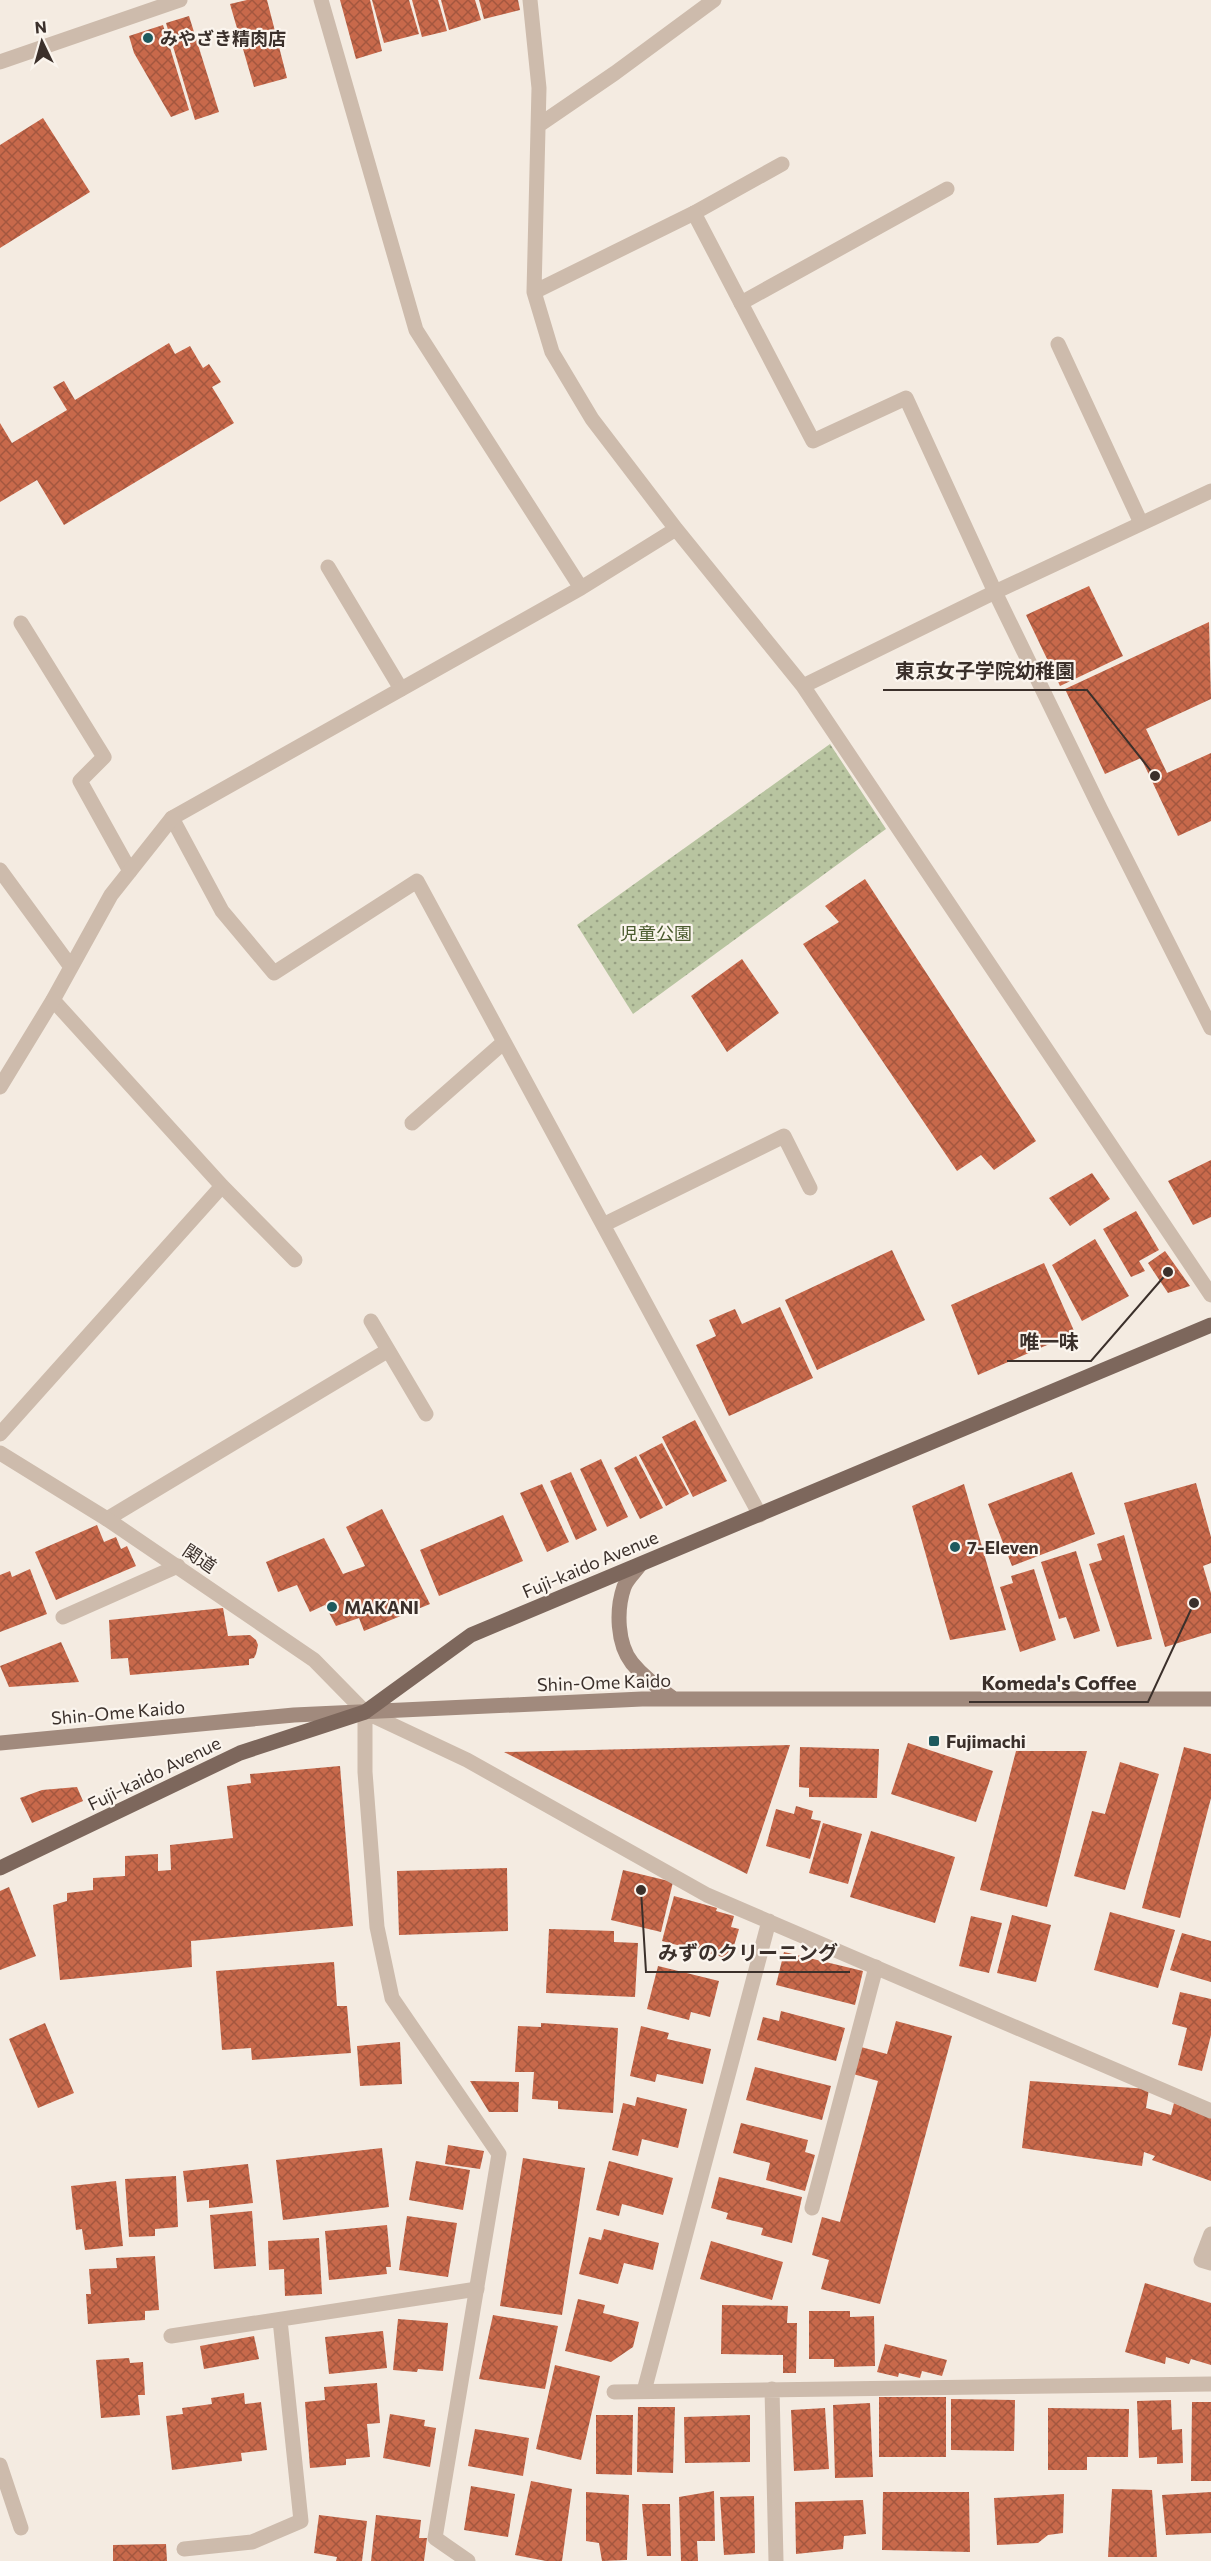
<svg xmlns="http://www.w3.org/2000/svg" width="1211" height="2561" viewBox="0 0 1211 2561" font-family="Commissioner,'Noto Sans JP',sans-serif">
  <style>
    .park { fill: url(#park-dots) }
    .building { fill: url(#building-cross-hatch) }
    .lines { fill: none; stroke-linecap: round; stroke-linejoin: round }
    .lane { stroke: #cdbbac; stroke-width: 15 }
    .street { stroke: #cdbbac; stroke-width: 15 }
    .secondary { stroke: #a18a7d; stroke-width: 15 }
    .primary { stroke: #7d675c; stroke-width: 15 }
    .poi-dot { fill: #1f5a5e; stroke: #fbf5ee; stroke-width: 2 }
    .labels { text-anchor: middle; dominant-baseline: central; stroke-width: 4.5; stroke-linejoin: round; paint-order: stroke }
    .poi-label { font-size: 18px; font-weight: bold; fill: #3b302b; stroke: #fbf5ee; text-anchor: start }
    .park-label { font-size: 18px; fill: #4a5a2e; stroke: #fbf5ee }
    .street-label { font-size: 18px; fill: #3b302b; stroke: #fbf5ee }
    .leader { fill: none; stroke: #3b302b; stroke-width: 2 }
    .callout-dot { fill: #3b302b; stroke: #fbf5ee; stroke-width: 2 }
    .callout-label { font-size: 20px; text-anchor: middle; font-weight: bold; fill: #3b302b; stroke: #fbf5ee; stroke-width: 4.5; stroke-linejoin: round; paint-order: stroke }
  </style>
  <defs>
    <pattern id="park-dots" width="8" height="8" patternUnits="userSpaceOnUse" patternTransform="scale(1.5)"><rect width="8" height="8" fill="#b8c4a0"/><path d="M2 2h.1M6 6h.1" fill="none" stroke="#97a083" stroke-width="1.8" stroke-linecap="round"/></pattern>
    <pattern id="building-cross-hatch" width="8" height="8" patternUnits="userSpaceOnUse" patternTransform="scale(1.5)"><rect width="8" height="8" fill="#c8694b"/><path d="M0 0l8 8M0 8l8-8" fill="none" stroke="#a4573f"/></pattern>
  </defs>
  <rect width="100%" height="100%" fill="#f4ebe1"/>
  <!-- park -->
  <path class="park" d="M 830,744 L 886,829 L 633,1014 L 577,925 Z"/>
  <!-- building -->
  <path class="building" d="M 247,0 L 267,0 L 287,78 L 254,87 L 230,4 Z
    M 340,0 L 370,0 L 382,51 L 356,59 Z
    M 372,0 L 409,0 L 419,34 L 384,43 Z
    M 412,0 L 438,0 L 447,31 L 422,37 Z
    M 441,0 L 475,0 L 481,20 L 449,30 Z
    M 479,0 L 518,0 L 520,10 L 484,19 Z
    M 189,16 L 219,112 L 195,120 L 166,23 Z
    M 163,25 L 189,110 L 171,117 L 134,53 L 129,36 Z
    M 43,118 L 90,192 L 0,248 L 0,145 Z
    M 169,343 L 175,354 L 190,346 L 203,368 L 209,364 L 221,382 L 212,387 L 234,423 L 64,525 L 37,480 L 0,502 L 0,423 L 12,443 L 67,410 L 53,387 L 64,381 L 75,400 Z
    M 1089,586 L 1123,656 L 1060,686 L 1026,615 Z
    M 1209,622 L 1211,699 L 1146,729 L 1167,773 L 1211,753 L 1211,821 L 1178,836 L 1141,758 L 1105,774 L 1065,689 Z
    M 865,879 L 1036,1141 L 994,1170 L 981,1155 L 957,1171 L 803,944 L 839,922 L 825,906 Z
    M 742,959 L 779,1013 L 727,1052 L 691,996 Z
    M 1211,1160 L 1211,1217 L 1193,1225 L 1168,1181 Z
    M 1092,1173 L 1110,1199 L 1070,1226 L 1049,1198 Z
    M 1136,1211 L 1159,1250 L 1139,1261 L 1145,1271 L 1131,1277 L 1103,1229 Z
    M 1095,1239 L 1129,1296 L 1082,1321 L 1052,1265 Z
    M 892,1250 L 925,1320 L 817,1370 L 785,1300 Z
    M 1165,1251 L 1190,1286 L 1168,1293 L 1148,1263 Z
    M 1044,1263 L 1075,1333 L 978,1375 L 951,1305 Z
    M 780,1307 L 813,1378 L 729,1416 L 696,1345 L 716,1336 L 709,1320 L 735,1309 L 742,1324 Z
    M 695,1420 L 727,1481 L 693,1497 L 662,1437 Z
    M 662,1443 L 689,1494 L 666,1506 L 639,1455 Z
    M 636,1456 L 663,1508 L 640,1519 L 614,1468 Z
    M 601,1459 L 628,1517 L 607,1527 L 580,1469 Z
    M 571,1472 L 597,1530 L 576,1540 L 550,1481 Z
    M 1072,1472 L 1095,1534 L 1012,1566 L 988,1504 Z
    M 1196,1483 L 1211,1537 L 1211,1563 L 1203,1566 L 1211,1593 L 1211,1633 L 1165,1647 L 1124,1503 Z
    M 542,1484 L 569,1542 L 547,1552 L 520,1493 Z
    M 964,1484 L 1006,1630 L 950,1640 L 912,1506 Z
    M 382,1509 L 430,1604 L 364,1631 L 359,1618 L 336,1626 L 325,1605 L 310,1612 L 297,1585 L 278,1592 L 266,1562 L 324,1538 L 343,1574 L 365,1566 L 346,1527 Z
    M 503,1515 L 523,1561 L 439,1596 L 420,1550 Z
    M 97,1525 L 104,1542 L 116,1537 L 121,1549 L 127,1546 L 136,1566 L 56,1600 L 35,1552 Z
    M 1124,1535 L 1152,1639 L 1117,1647 L 1089,1564 L 1102,1560 L 1097,1544 Z
    M 1076,1551 L 1100,1631 L 1074,1639 L 1066,1617 L 1059,1619 L 1041,1562 Z
    M 30,1569 L 47,1614 L 0,1632 L 0,1575 L 10,1571 L 12,1577 Z
    M 1034,1569 L 1056,1640 L 1020,1652 L 1000,1587 L 1013,1583 L 1011,1576 Z
    M 223,1608 L 228,1636 L 250,1635 L 256,1640 L 258,1645 L 256,1654 L 254,1658 L 249,1659 L 249,1665 L 130,1675 L 128,1658 L 111,1659 L 109,1620 Z
    M 61,1642 L 79,1682 L 9,1687 L 0,1666 Z
    M 908,1743 L 993,1771 L 976,1822 L 891,1794 Z
    M 790,1745 L 747,1874 L 504,1752 Z
    M 800,1747 L 879,1749 L 877,1798 L 809,1797 L 809,1788 L 799,1787 Z
    M 1184,1747 L 1211,1754 L 1211,1798 L 1180,1918 L 1142,1908 Z
    M 1016,1751 L 1087,1751 L 1047,1907 L 980,1890 Z
    M 1120,1762 L 1159,1774 L 1125,1890 L 1074,1876 L 1092,1811 L 1105,1814 Z
    M 340,1766 L 353,1926 L 191,1941 L 192,1967 L 60,1980 L 53,1905 L 67,1901 L 67,1893 L 93,1890 L 93,1878 L 125,1876 L 125,1856 L 158,1854 L 158,1871 L 171,1870 L 170,1845 L 233,1838 L 227,1786 L 251,1783 L 250,1774 Z
    M 77,1787 L 83,1801 L 32,1823 L 20,1798 L 42,1790 Z
    M 796,1806 L 813,1811 L 811,1819 L 821,1821 L 810,1859 L 766,1846 L 776,1809 L 794,1814 Z
    M 823,1823 L 862,1834 L 848,1884 L 809,1873 Z
    M 871,1831 L 955,1857 L 935,1923 L 850,1897 Z
    M 507,1868 L 508,1931 L 399,1935 L 397,1871 Z
    M 623,1870 L 673,1882 L 661,1932 L 611,1920 Z
    M 9,1887 L 36,1956 L 0,1970 L 0,1891 Z
    M 674,1896 L 717,1908 L 716,1911 L 734,1916 L 731,1927 L 739,1929 L 730,1959 L 662,1941 Z
    M 1110,1912 L 1175,1930 L 1158,1988 L 1094,1970 Z
    M 1012,1915 L 1051,1925 L 1036,1982 L 997,1973 Z
    M 971,1916 L 1002,1923 L 989,1973 L 959,1966 Z
    M 549,1929 L 614,1931 L 614,1942 L 638,1943 L 635,1997 L 546,1993 Z
    M 1182,1933 L 1211,1941 L 1211,1982 L 1170,1970 Z
    M 784,1952 L 863,1971 L 855,2005 L 776,1985 Z
    M 334,1962 L 337,2006 L 347,2006 L 351,2053 L 252,2060 L 251,2048 L 222,2050 L 216,1971 Z
    M 658,1966 L 719,1981 L 710,2017 L 691,2012 L 689,2020 L 647,2009 Z
    M 1180,1992 L 1211,1999 L 1211,2035 L 1202,2071 L 1178,2065 L 1187,2028 L 1172,2024 Z
    M 781,2011 L 845,2028 L 836,2061 L 757,2040 L 763,2017 L 779,2021 Z
    M 896,2021 L 952,2036 L 880,2304 L 821,2289 L 829,2260 L 812,2255 L 822,2217 L 840,2222 L 878,2081 L 853,2074 L 861,2047 L 887,2054 Z
    M 45,2023 L 74,2093 L 38,2108 L 9,2039 Z
    M 541,2023 L 618,2028 L 613,2113 L 558,2109 L 558,2101 L 532,2099 L 534,2072 L 515,2072 L 518,2026 L 541,2027 Z
    M 641,2026 L 669,2033 L 667,2039 L 711,2049 L 703,2084 L 657,2074 L 655,2082 L 630,2076 Z
    M 400,2042 L 402,2084 L 360,2086 L 357,2046 Z
    M 755,2067 L 831,2086 L 822,2120 L 746,2100 Z
    M 470,2081 L 519,2082 L 518,2112 L 489,2112 Z
    M 1030,2081 L 1149,2089 L 1146,2108 L 1171,2115 L 1174,2103 L 1211,2118 L 1211,2181 L 1152,2160 L 1155,2156 L 1144,2152 L 1142,2166 L 1022,2148 Z
    M 637,2097 L 687,2109 L 678,2148 L 642,2139 L 638,2156 L 612,2150 L 623,2103 L 635,2106 Z
    M 741,2123 L 808,2140 L 805,2152 L 815,2155 L 805,2191 L 766,2180 L 770,2163 L 733,2153 Z
    M 448,2145 L 484,2151 L 480,2169 L 445,2164 Z
    M 382,2148 L 389,2207 L 283,2220 L 276,2160 Z
    M 523,2158 L 585,2168 L 562,2315 L 500,2306 Z
    M 416,2161 L 470,2170 L 463,2210 L 409,2200 Z
    M 609,2161 L 673,2178 L 663,2215 L 622,2204 L 619,2216 L 596,2210 Z
    M 248,2164 L 253,2203 L 209,2208 L 209,2200 L 187,2202 L 183,2171 Z
    M 176,2176 L 178,2227 L 155,2229 L 155,2236 L 129,2237 L 125,2179 Z
    M 719,2177 L 802,2197 L 792,2243 L 761,2235 L 763,2228 L 726,2219 L 728,2213 L 711,2208 Z
    M 116,2181 L 123,2246 L 85,2250 L 82,2229 L 76,2230 L 71,2186 Z
    M 252,2211 L 256,2266 L 214,2269 L 210,2215 Z
    M 407,2216 L 457,2223 L 448,2277 L 399,2270 Z
    M 387,2225 L 391,2267 L 386,2267 L 387,2274 L 329,2280 L 325,2231 Z
    M 604,2229 L 659,2243 L 653,2270 L 624,2263 L 618,2284 L 579,2274 L 589,2237 L 601,2240 Z
    M 319,2238 L 322,2294 L 285,2296 L 284,2269 L 269,2270 L 268,2241 Z
    M 711,2241 L 783,2262 L 772,2300 L 700,2279 Z
    M 155,2256 L 159,2310 L 145,2311 L 145,2320 L 88,2324 L 86,2294 L 91,2294 L 89,2269 L 117,2268 L 116,2258 Z
    M 1145,2283 L 1211,2303 L 1211,2365 L 1191,2359 L 1189,2364 L 1166,2357 L 1165,2364 L 1125,2352 Z
    M 578,2299 L 605,2305 L 603,2313 L 639,2322 L 633,2347 L 611,2362 L 565,2351 Z
    M 722,2305 L 788,2306 L 787,2323 L 797,2323 L 796,2373 L 783,2373 L 783,2355 L 721,2354 Z
    M 809,2311 L 850,2311 L 850,2317 L 874,2316 L 875,2366 L 834,2367 L 834,2359 L 809,2359 Z
    M 493,2315 L 558,2326 L 545,2389 L 479,2379 Z
    M 398,2319 L 448,2323 L 443,2371 L 418,2369 L 417,2372 L 393,2370 Z
    M 383,2331 L 387,2368 L 329,2374 L 325,2337 Z
    M 254,2336 L 259,2359 L 204,2369 L 200,2346 Z
    M 885,2344 L 947,2360 L 942,2376 L 922,2371 L 920,2378 L 899,2373 L 898,2377 L 877,2372 Z
    M 129,2358 L 130,2363 L 143,2362 L 145,2395 L 138,2395 L 140,2415 L 101,2418 L 96,2360 Z
    M 555,2365 L 600,2376 L 581,2460 L 536,2449 Z
    M 377,2383 L 380,2423 L 367,2424 L 370,2457 L 346,2459 L 346,2465 L 310,2468 L 305,2402 L 325,2400 L 324,2387 Z
    M 244,2393 L 245,2404 L 261,2402 L 267,2450 L 241,2453 L 242,2461 L 172,2470 L 166,2416 L 183,2414 L 182,2408 L 212,2404 L 211,2398 Z
    M 879,2397 L 946,2397 L 946,2457 L 879,2457 Z
    M 951,2399 L 1015,2400 L 1014,2451 L 951,2450 Z
    M 1171,2400 L 1172,2430 L 1182,2429 L 1183,2463 L 1157,2464 L 1157,2457 L 1139,2458 L 1137,2401 Z
    M 1192,2402 L 1211,2402 L 1211,2481 L 1191,2481 Z
    M 870,2403 L 873,2477 L 835,2478 L 833,2405 Z
    M 638,2407 L 675,2407 L 673,2473 L 637,2472 Z
    M 825,2408 L 829,2469 L 794,2471 L 791,2410 Z
    M 1048,2408 L 1129,2409 L 1128,2457 L 1087,2457 L 1087,2470 L 1048,2470 Z
    M 390,2414 L 425,2420 L 424,2426 L 436,2428 L 430,2467 L 383,2458 Z
    M 596,2415 L 633,2415 L 632,2475 L 596,2474 Z
    M 750,2415 L 750,2462 L 685,2463 L 684,2417 Z
    M 475,2429 L 529,2438 L 523,2476 L 468,2466 Z
    M 531,2481 L 572,2489 L 562,2561 L 546,2561 L 515,2555 Z
    M 471,2486 L 515,2494 L 508,2537 L 464,2530 Z
    M 1112,2489 L 1152,2490 L 1157,2557 L 1108,2557 Z
    M 714,2491 L 715,2541 L 697,2541 L 698,2561 L 681,2561 L 679,2497 Z
    M 586,2492 L 629,2495 L 627,2560 L 602,2561 L 599,2543 L 586,2541 Z
    M 883,2492 L 969,2492 L 970,2552 L 882,2550 Z
    M 1211,2492 L 1211,2533 L 1166,2535 L 1162,2495 Z
    M 1064,2494 L 1063,2533 L 1048,2535 L 1038,2543 L 997,2545 L 994,2498 Z
    M 754,2496 L 755,2553 L 724,2555 L 720,2497 Z
    M 863,2500 L 866,2534 L 844,2536 L 843,2549 L 796,2554 L 795,2502 Z
    M 642,2504 L 670,2504 L 671,2556 L 647,2556 Z
    M 319,2515 L 367,2521 L 362,2561 L 336,2561 L 337,2557 L 314,2553 Z
    M 376,2515 L 421,2520 L 419,2538 L 427,2538 L 424,2561 L 371,2561 Z
    M 166,2544 L 167,2561 L 113,2561 L 113,2545 Z"/>
  <g class="lines">
    <!-- lane -->
    <path class="lane" d="M 694,213 L 782,164
      M 741,303 L 947,189
      M 1058,344 L 1141,523
      M 328,567 L 401,689
      M 995,592 L 1100,808 L 1211,1028
      M 21,623 L 104,757 L 80,781 L 130,871
      M 172,818 L 222,911 L 274,973 L 417,881 L 760,1515
      M 53,1000 L 222,1186 L 295,1260
      M 412,1123 L 504,1042
      M 603,1225 L 784,1136 L 810,1188
      M 371,1321 L 426,1414
      M 0,1434 L 222,1186
      M 107,1519 L 387,1351
      M 63,1617 L 178,1566
      M 812,2208 L 876,1967
      M 1211,2234 L 1201,2260 L 1211,2263
      M 171,2336 L 477,2289
      M 0,2465 L 21,2528
      M 184,2549 L 252,2542 L 301,2521 L 280,2320"/>
    <!-- street -->
    <path class="street" d="M 321,0 L 416,330 L 581,588
      M 530,0 L 539,88 L 534,292 L 552,352 L 592,419 L 676,529 L 803,686 L 1211,1295
      M 0,62 L 180,0
      M 539,125 L 615,73 L 714,0
      M 534,292 L 694,213 L 813,441 L 906,398 L 995,592
      M 803,686 L 995,592 L 1211,491
      M 0,870 L 71,967
      M 0,1087 L 53,1000 L 111,895 L 172,818 L 581,588 L 676,529
      M 0,1453 L 107,1519 L 314,1660 L 365,1712 L 467,1760 L 707,1895 L 1211,2111
      M 365,1712 L 365,1772 L 377,1927 L 392,1998 L 499,2154 L 435,2538 L 468,2561
      M 772,2389 L 776,2561
      M 644,2391 L 769,1921
      M 614,2392 L 1211,2384"/>
    <!-- secondary -->
    <path class="secondary" d="M 640,1565 C 635,1572 627,1579 624,1587 C 616,1610 617,1644 632,1663 C 644,1678 659,1688 674,1699
      M 0,1743 L 294,1715 L 642,1699 L 1211,1699"/>
    <!-- primary -->
    <path class="primary" d="M 0,1868 L 240,1753 L 365,1712 L 471,1635 L 1211,1325"/>
  </g>
  <!-- markers -->
  <g class="poi-dot">
    <circle cx="148" cy="38" r="6"/>
    <circle cx="955" cy="1547" r="6"/>
    <circle cx="332" cy="1607" r="6"/>
    <rect x="928" y="1735" width="12" height="12" rx="3"/>
  </g>
  <g class="labels">
    <!-- poi labels -->
    <g class="poi-label">
      <text x="160" y="38">みやざき精肉店</text>
      <text x="967" y="1547">7-Eleven</text>
      <text x="344" y="1607">MAKANI</text>
      <text x="946" y="1741">Fujimachi</text>
    </g>
    <!-- park labels -->
    <g class="park-label">
      <text x="656" y="933">児童公園</text>
    </g>
    <!-- street labels -->
    <g class="street-label">
      <text transform="translate(200 1558) rotate(34)">関道</text>
      <text transform="translate(590 1564) rotate(-23)">Fuji-kaido Avenue</text>
      <text transform="translate(604 1682) rotate(-2)">Shin-Ome Kaido</text>
      <text transform="translate(118 1712) rotate(-5)">Shin-Ome Kaido</text>
      <text transform="translate(154 1773) rotate(-26)">Fuji-kaido Avenue</text>
    </g>
  </g>
  <!-- callouts -->
  <path class="leader" d="M1155 776L1087 690H883M1168 1272L1091 1361H1007M1194 1603L1148 1702H969M641 1890L646 1972H850"/>
  <g class="callout-dot">
    <circle cx="1155" cy="776" r="6"/>
    <circle cx="1168" cy="1272" r="6"/>
    <circle cx="1194" cy="1603" r="6"/>
    <circle cx="641" cy="1890" r="6"/>
  </g>
  <g class="callout-label">
    <text x="985" y="678">東京女子学院幼稚園</text>
    <text x="1049" y="1349">唯一味</text>
    <text x="1059" y="1690">Komeda's Coffee</text>
    <text x="748" y="1960">みずのクリーニング</text>
  </g>
  <!-- north arrow -->
  <g transform="translate(42 42) rotate(355)" stroke="#fbf5ee" stroke-width="4.5" paint-order="stroke">
  <path d="M0-4.5L10 22L0 15L-10 22Z" fill="#3b302b"/>
  <text y="-9" font-size="16" font-weight="bold" text-anchor="middle" fill="#3b302b">N</text>
  </g>
</svg>
